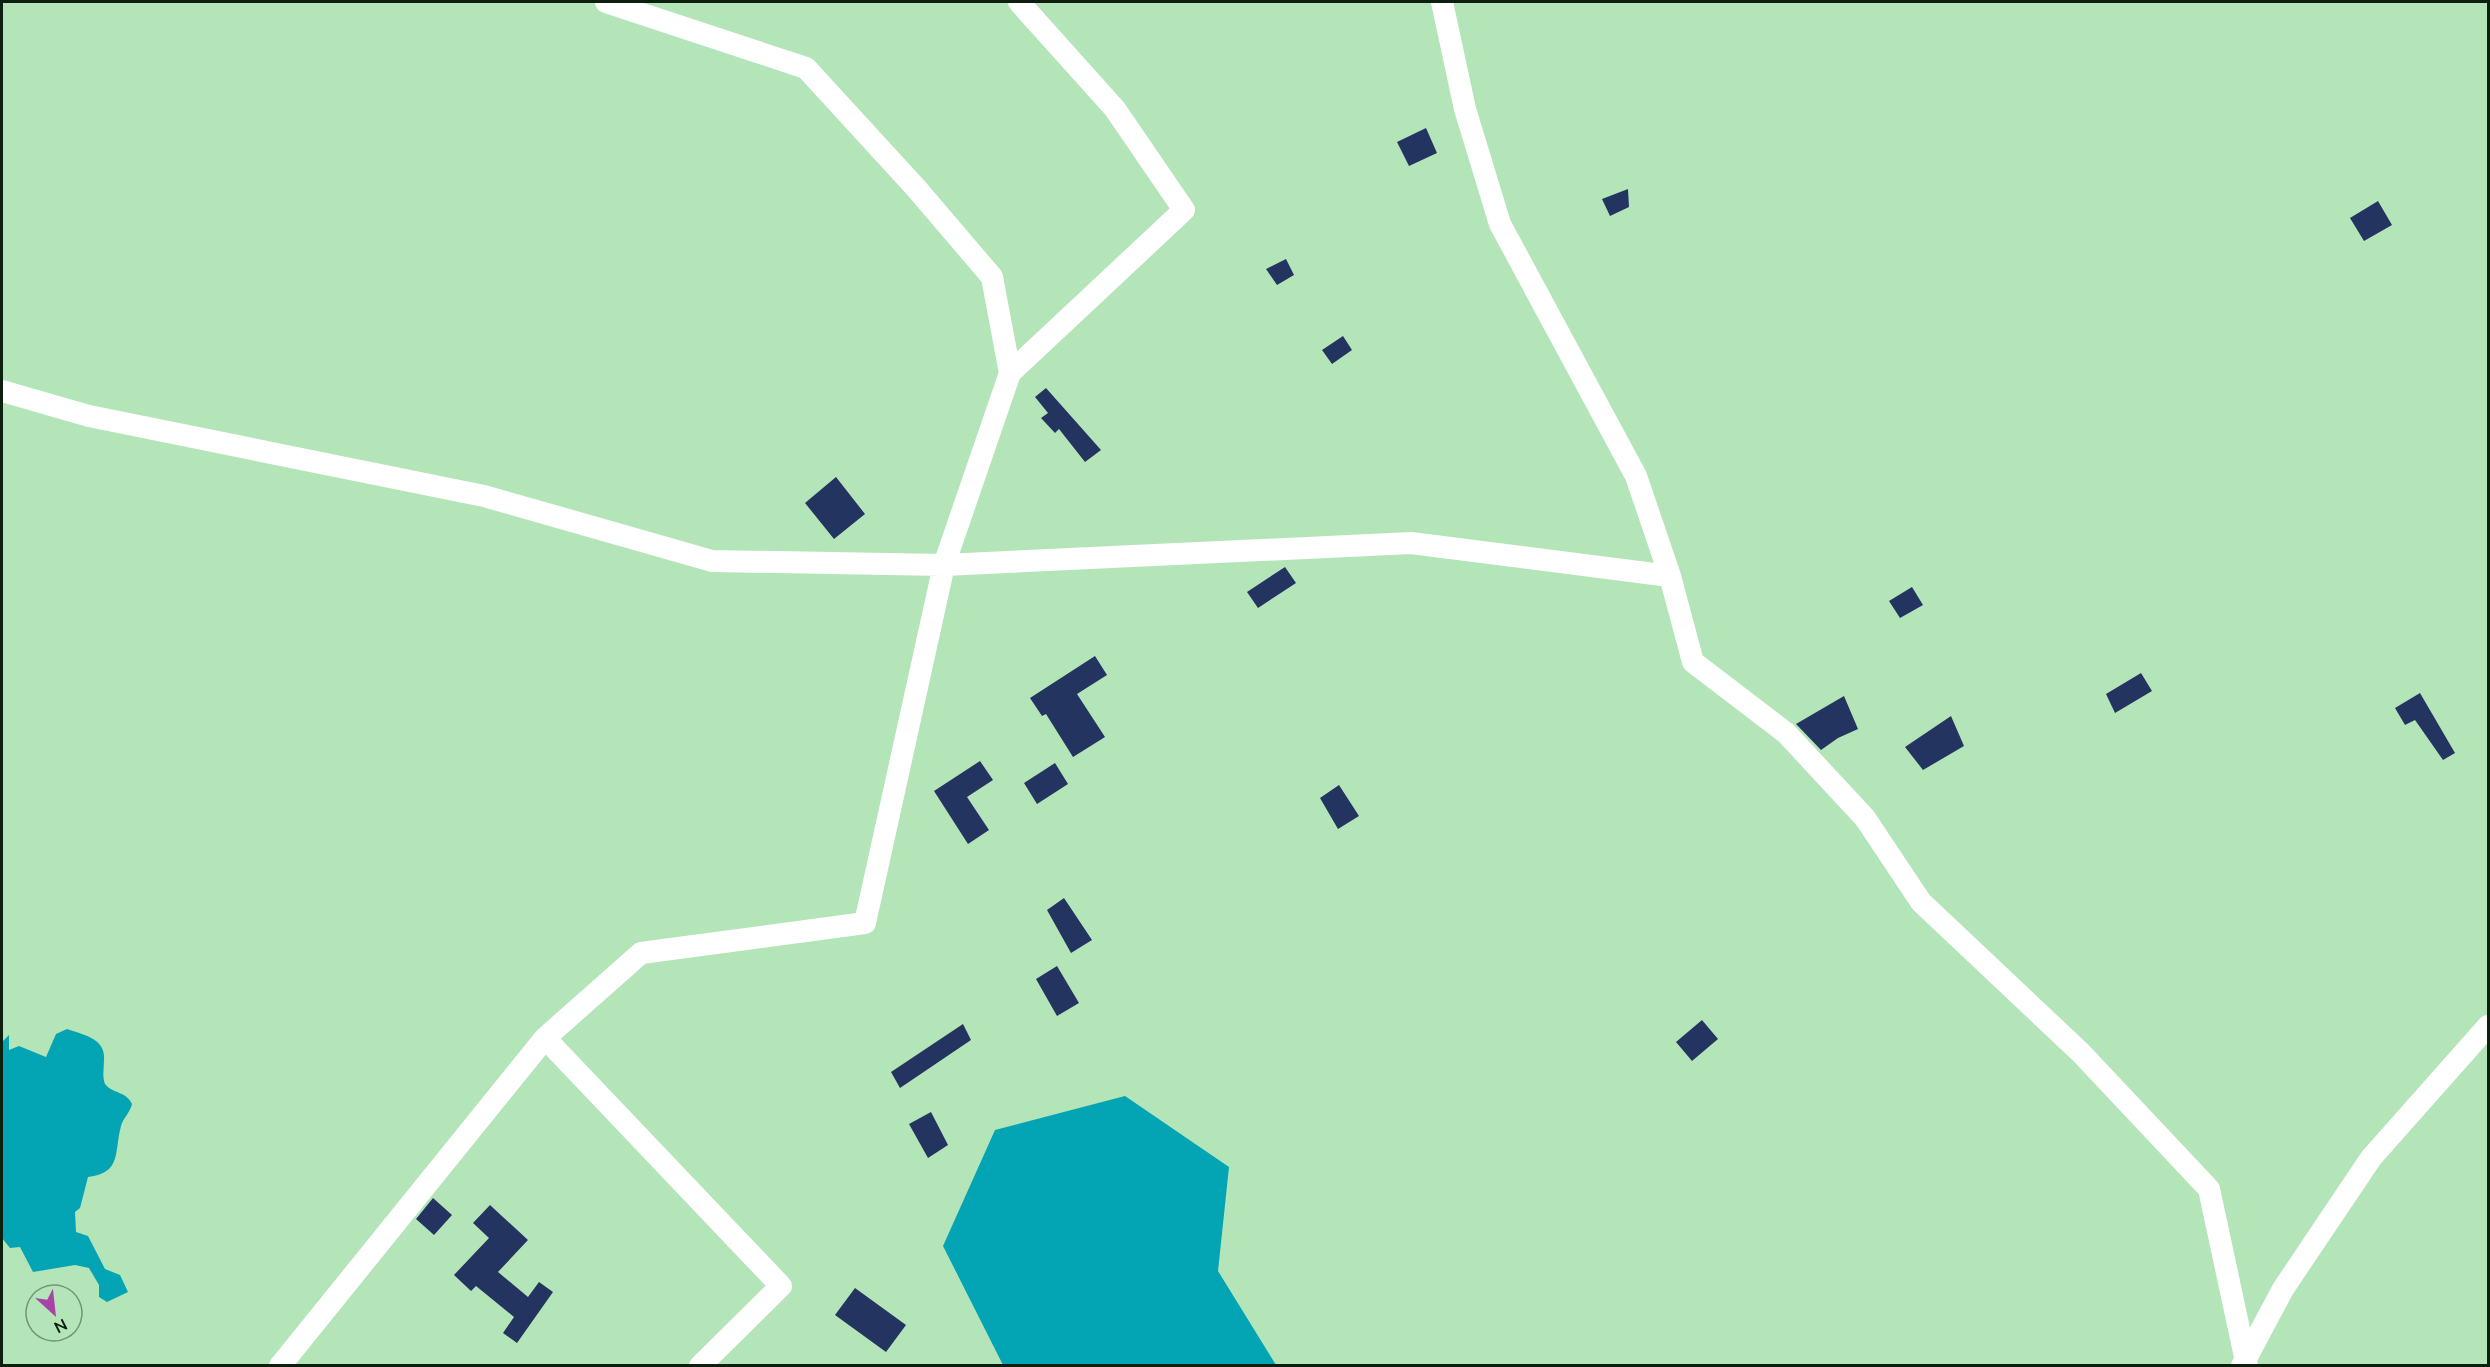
<svg xmlns="http://www.w3.org/2000/svg" width="2490" height="1367" viewBox="0 0 2490 1367" font-family="Mulish,sans-serif">
  <style>
    .water { fill: #03a4b4 }
    .building { fill: #243460 }
    .lines { fill: none; stroke-linecap: round; stroke-linejoin: round }
    .minor { stroke: #fff; stroke-width: 22 }
  </style>
  <rect width="100%" height="100%" fill="#b4e5b8"/>
  <!-- water -->
  <path class="water" d="M 67,1029 C 83,1035 106,1038 104,1060 C 104,1068 102,1076 105,1084 C 113,1094 126,1091 132,1104 C 130,1113 123,1118 121,1126 C 114,1152 122,1173 88,1177 L 80,1208 L 75,1212 L 76,1232 L 88,1236 L 105,1269 L 120,1275 L 128,1292 L 107,1302 L 99,1297 L 99,1285 L 89,1268 L 75,1265 L 33,1272 L 20,1247 L 10,1248 L 2,1238 L 2,1042 L 9,1035 L 9,1050 L 19,1046 L 46,1057 L 56,1034 Z
    M 1125,1096 L 1229,1167 L 1218,1271 L 1276,1365 L 1003,1365 L 943,1246 L 995,1130 Z"/>
  <!-- building -->
  <path class="building" d="M 1426,128 L 1437,153 L 1409,166 L 1397,142 Z
    M 1628,189 L 1629,207 L 1610,216 L 1602,199 Z
    M 2378,201 L 2392,225 L 2364,241 L 2350,218 Z
    M 1286,259 L 1294,275 L 1277,285 L 1266,269 Z
    M 1343,336 L 1352,350 L 1332,364 L 1322,350 Z
    M 1046,388 L 1101,450 L 1085,462 L 1059,429 L 1055,433 L 1041,418 L 1048,413 L 1035,397 Z
    M 836,477 L 865,514 L 834,539 L 805,503 Z
    M 1285,567 L 1296,583 L 1258,608 L 1247,592 Z
    M 1912,587 L 1923,605 L 1900,618 L 1889,601 Z
    M 1095,656 L 1107,675 L 1077,694 L 1105,737 L 1073,757 L 1046,714 L 1042,716 L 1030,698 Z
    M 2141,673 L 2152,691 L 2115,713 L 2106,694 Z
    M 2420,693 L 2455,753 L 2443,760 L 2415,720 L 2405,725 L 2395,708 Z
    M 1844,696 L 1858,729 L 1838,738 L 1821,750 L 1796,724 Z
    M 1951,716 L 1964,746 L 1923,770 L 1905,747 Z
    M 980,761 L 993,780 L 967,797 L 989,830 L 968,844 L 934,791 Z
    M 1055,763 L 1068,784 L 1037,804 L 1024,783 Z
    M 1339,785 L 1359,816 L 1338,829 L 1320,798 Z
    M 1064,898 L 1092,940 L 1071,953 L 1047,910 Z
    M 1057,966 L 1079,1003 L 1057,1016 L 1036,979 Z
    M 1702,1020 L 1718,1039 L 1692,1061 L 1676,1042 Z
    M 963,1024 L 971,1040 L 900,1088 L 891,1072 Z
    M 931,1112 L 948,1145 L 928,1158 L 909,1124 Z
    M 433,1198 L 452,1215 L 434,1235 L 416,1219 Z
    M 490,1205 L 528,1240 L 498,1272 L 528,1297 L 539,1282 L 553,1292 L 517,1343 L 503,1333 L 514,1317 L 476,1286 L 471,1291 L 454,1275 L 489,1238 L 473,1223 Z
    M 855,1288 L 906,1325 L 886,1352 L 835,1315 Z"/>
  <g class="lines">
    <!-- minor -->
    <path class="minor" d="M 606,2 L 806,68 L 916,188 L 992,277 L 1010,373
      M 1442,2 L 1465,109 L 1500,224 L 1636,476 L 1670,576 L 1693,662 L 1786,733 L 1865,818 L 1921,902 L 2081,1053 L 2209,1189 L 2247,1366
      M 2,391 L 89,416 L 484,496 L 712,561 L 944,565 L 1411,543 L 1670,576
      M 545,1038 L 781,1286 L 700,1366
      M 280,1366 L 545,1038 L 641,953 L 865,923 L 944,565 L 1010,373 L 1184,210 L 1115,109 L 1019,2
      M 2242,1366 L 2283,1289 L 2371,1158 L 2488,1026"/>
  </g>
  <!-- border -->
  <rect width="2490" height="1367" fill="none" stroke="#0d1f0f" stroke-width="6"/>
  <!-- north arrow -->
  <g transform="translate(54 1313) rotate(153)"><circle r="28" fill="#b4e5b8" stroke="#719674" stroke-width="1.5"/>
  <path d="M0-4.5L10 22L0 15L-10 22Z" fill="#a743a9"/>
  <text y="-9" font-size="16" font-weight="bold" text-anchor="middle" fill="#0d1f0f">N</text>
  </g>
</svg>
